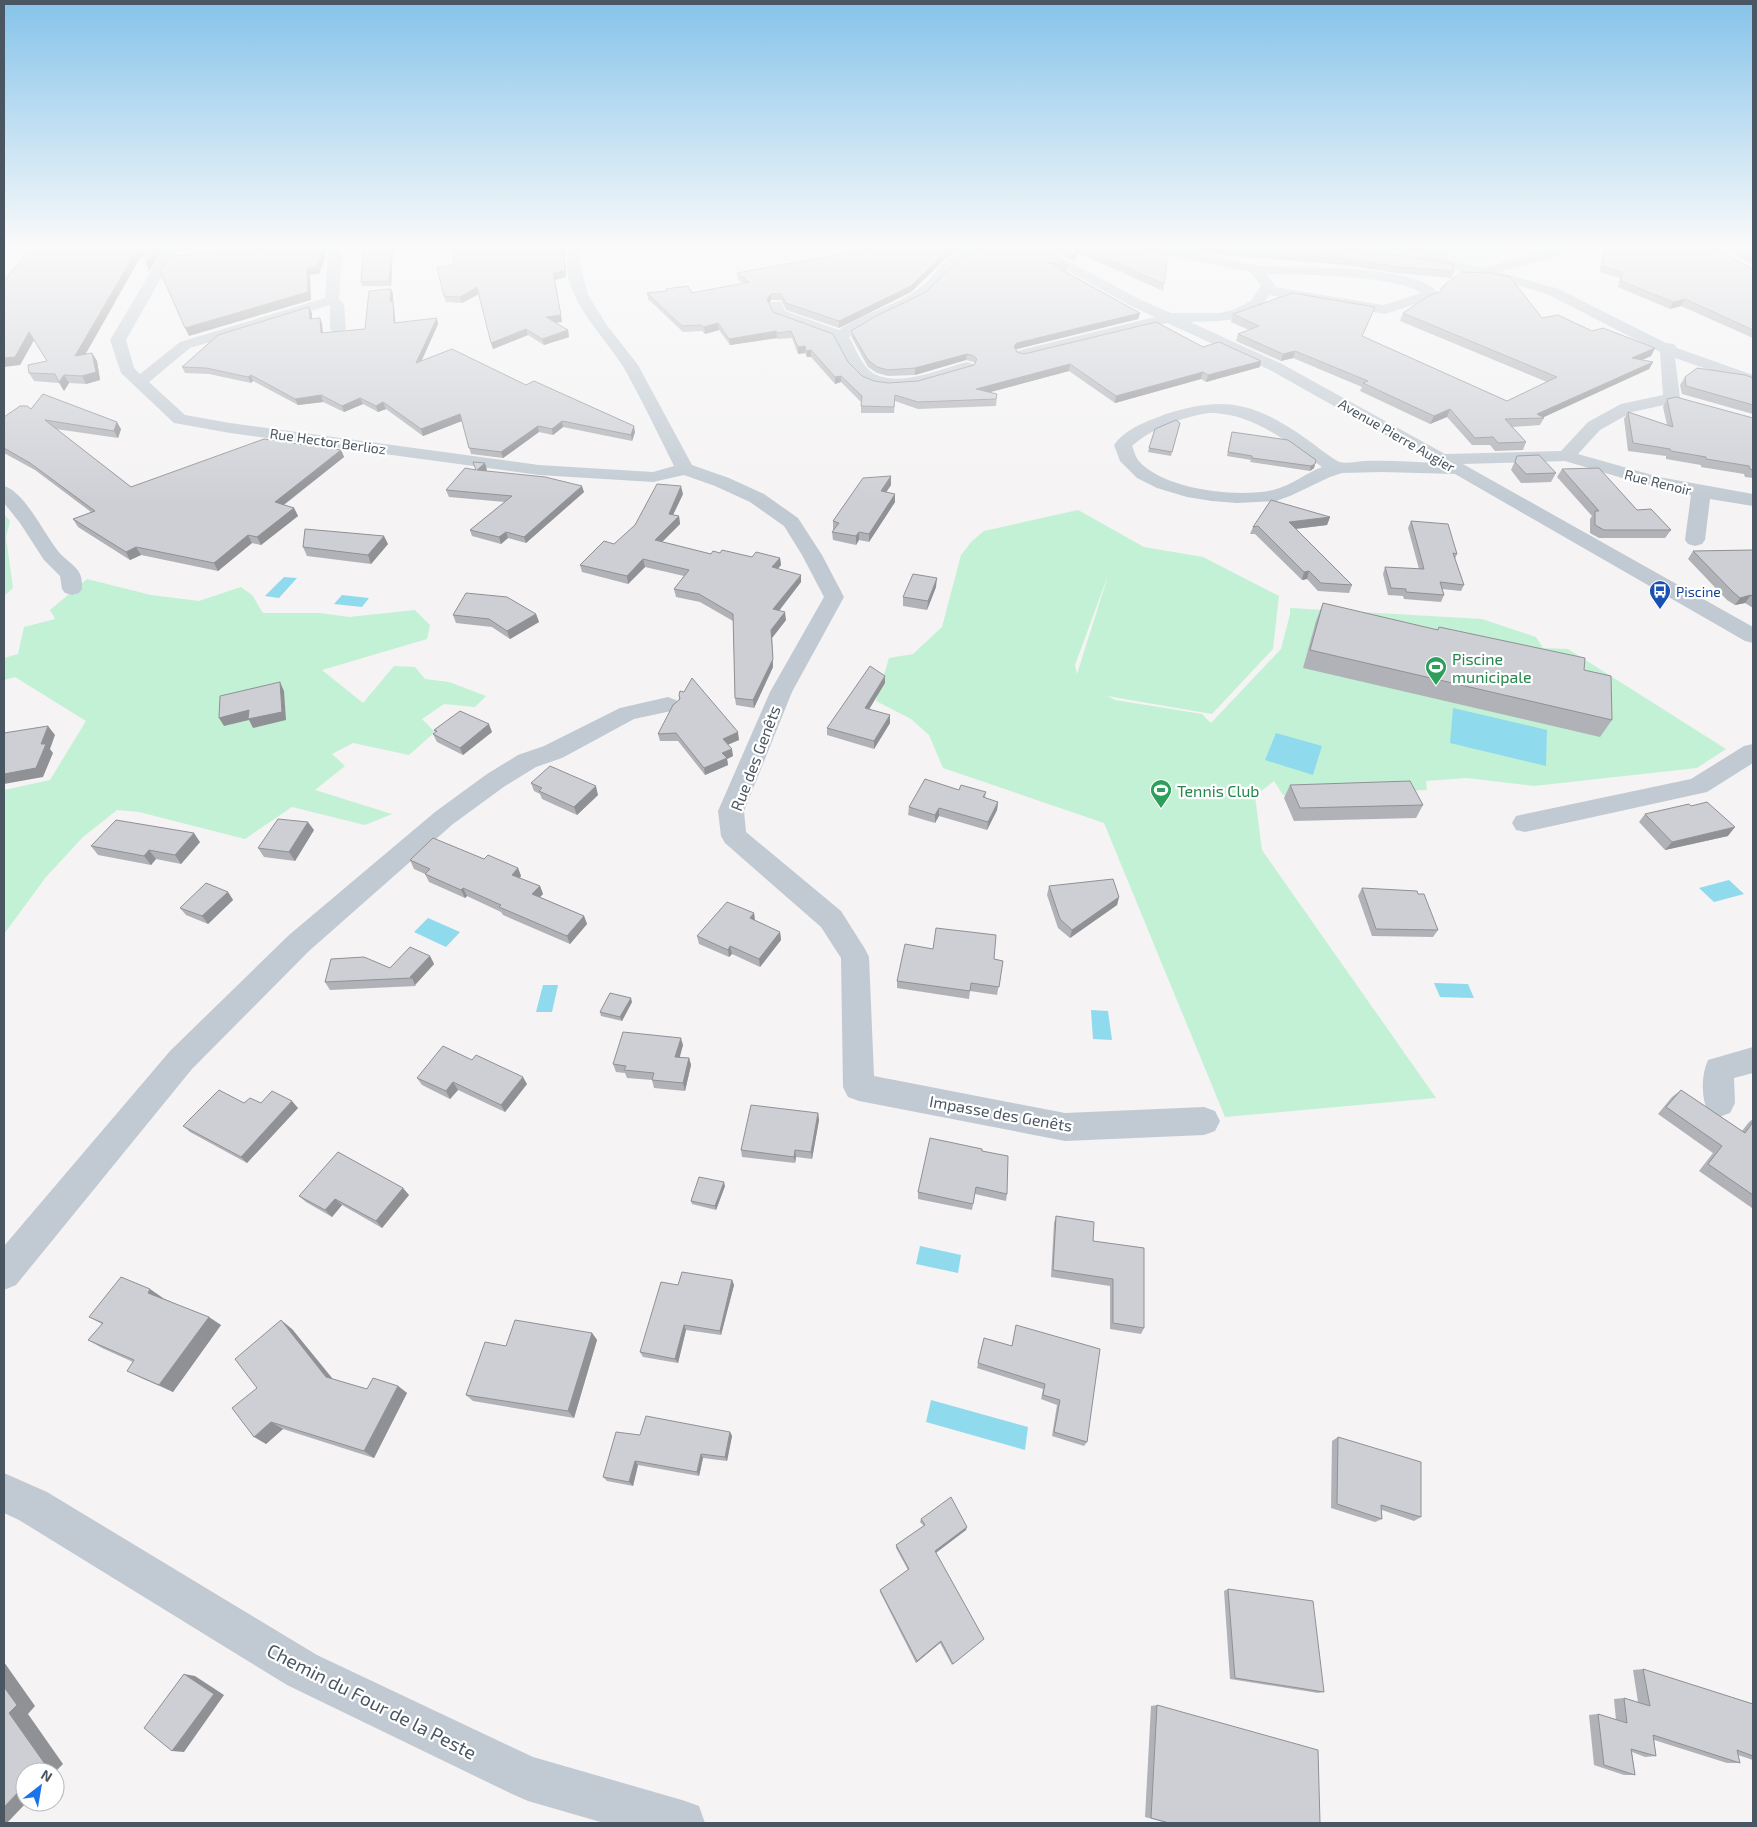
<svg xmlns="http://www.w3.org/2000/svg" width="1757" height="1827" viewBox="0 0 1757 1827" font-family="'Exo 2',sans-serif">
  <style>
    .green { fill: #c3f1d5; fill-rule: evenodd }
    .water { fill: #90daee }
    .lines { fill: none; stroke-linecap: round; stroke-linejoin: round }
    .minor { fill: #c1cad2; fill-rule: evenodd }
    .wall { fill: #b0b2b7 }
    .shaded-wall { fill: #909195 }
    .building { fill: #cdcfd5; stroke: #909195 }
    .labels { text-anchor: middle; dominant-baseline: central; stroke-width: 4.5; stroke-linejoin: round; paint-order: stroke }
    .far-street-label { font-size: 14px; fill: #4a5661; stroke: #fff }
    .far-transit-label { font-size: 14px; fill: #164399; stroke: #fff; text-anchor: start }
    .leisure-label { font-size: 16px; fill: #27864d; stroke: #fff; text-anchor: start }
    .street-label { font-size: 16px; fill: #4a5661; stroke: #fff }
    .near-street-label { font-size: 19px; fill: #4a5661; stroke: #fff }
  </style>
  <rect width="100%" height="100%" fill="#f5f3f3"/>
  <!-- green -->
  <path class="green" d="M 1381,248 L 1515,248 L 1471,266 L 1376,250 Z
    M 1078,510 L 1144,547 L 1203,557 L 1279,596 L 1273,649 L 1212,714 L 1107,696 L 1115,700 L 1202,714 L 1211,723 L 1281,649 L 1290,614 L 1290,608 L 1482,619 L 1536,637 L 1543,648 L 1568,649 L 1726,749 L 1697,768 L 1534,786 L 1467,778 L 1426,781 L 1427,790 L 1283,795 L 1274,781 L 1255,796 L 1262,850 L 1436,1098 L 1225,1117 L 1104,823 L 943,768 L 929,735 L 911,719 L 876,701 L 889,658 L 913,654 L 942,627 L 961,555 L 972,541 L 984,531 ZM 1107,578 L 1107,579 L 1077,674 L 1075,665 Z
    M 4,514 L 10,521 L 6,537 L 13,588 L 4,596 Z
    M 87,579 L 151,595 L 199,601 L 241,587 L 252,595 L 263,613 L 320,613 L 349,617 L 415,610 L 430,625 L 427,639 L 322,670 L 363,703 L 394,666 L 415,667 L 425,679 L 449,682 L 486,696 L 475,707 L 444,704 L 422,719 L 435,732 L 409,755 L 353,743 L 332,754 L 345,766 L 315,790 L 392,814 L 365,825 L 292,807 L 245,839 L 139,812 L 117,810 L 83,837 L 46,877 L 4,934 L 4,790 L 50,780 L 86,721 L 15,677 L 4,680 L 4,658 L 18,654 L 24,627 L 55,619 L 50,610 Z"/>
  <!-- water -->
  <path class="water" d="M 284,577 L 297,578 L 279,598 L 265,596 Z
    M 342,595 L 369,598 L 362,607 L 334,604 Z
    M 1453,708 L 1547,730 L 1546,766 L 1450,743 Z
    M 1276,733 L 1322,746 L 1313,775 L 1265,760 Z
    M 1729,880 L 1744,894 L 1714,902 L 1699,888 Z
    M 428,918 L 460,932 L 446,947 L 414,932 Z
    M 1434,983 L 1468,984 L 1474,998 L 1440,997 Z
    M 543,985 L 558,985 L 552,1012 L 536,1012 Z
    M 1091,1010 L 1108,1011 L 1112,1040 L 1093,1039 Z
    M 920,1246 L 961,1255 L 958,1273 L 916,1264 Z
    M 931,1400 L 1028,1427 L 1025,1450 L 926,1422 Z"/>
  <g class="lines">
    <!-- minor -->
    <path class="minor" d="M 165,248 L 178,248 L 126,340 L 134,368 L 140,374 L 180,342 L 325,298 L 328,254 L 322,248 L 337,248 L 342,253 L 339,299 L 344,304 L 346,329 L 343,332 L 333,332 L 330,329 L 330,305 L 190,348 L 149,382 L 185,415 L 230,423 L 539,465 L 653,472 L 674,466 C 658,434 642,400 624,368 C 605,336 553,289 570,248 L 584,248 L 579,260 L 588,295 L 606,324 L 638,365 L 692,465 L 729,478 L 764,494 L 798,518 L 822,555 L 844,597 L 792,692 L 744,811 L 746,832 L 841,911 L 865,949 L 869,957 L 874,1076 L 1065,1113 L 1204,1107 L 1215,1111 L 1220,1121 L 1215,1131 L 1204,1135 L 1065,1141 L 859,1101 L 848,1097 L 843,1087 L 841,958 L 821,927 L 725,843 L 721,836 L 718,811 L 770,692 L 824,597 L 802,555 L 784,526 L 750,502 L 715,486 L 684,475 L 653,482 L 539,475 L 230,433 L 180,424 L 174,423 L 121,373 L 110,340 Z
      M 968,248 L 990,248 L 958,264 L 937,287 L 925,297 L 875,321 L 849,337 C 855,347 859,359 867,368 C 889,392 940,369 967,362 L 973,364 L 975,367 L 973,370 C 944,379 891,399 863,381 C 849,372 842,353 835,339 L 774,317 L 769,305 L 771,302 L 781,302 L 785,311 L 839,330 C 864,312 897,306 921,287 C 939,272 943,256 968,248 Z
      M 1027,248 L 1044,248 L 1141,300 L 1171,313 L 1220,313 L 1233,310 L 1251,301 L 1261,285 L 1250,272 L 1155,253 L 1125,252 L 1119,248 C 1136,248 1154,247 1172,248 C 1200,251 1227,261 1254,265 C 1293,270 1417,262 1439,294 L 1437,297 L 1385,314 L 1269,295 C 1254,323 1219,321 1190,322 L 1282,364 L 1445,454 L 1561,451 L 1588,422 L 1621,404 L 1663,395 L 1660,352 L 1549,295 L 1521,286 L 1430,264 L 1326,252 L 1320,248 L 1365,248 L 1430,256 L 1482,268 L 1554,248 L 1577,248 L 1576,251 L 1499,272 L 1559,289 L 1666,343 L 1674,344 L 1677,348 L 1753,375 L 1753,385 L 1675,358 L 1680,398 L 1678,402 L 1632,412 L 1600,430 L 1578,454 L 1659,477 L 1753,494 L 1753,506 L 1710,499 L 1705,540 L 1702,544 L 1695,546 L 1688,544 L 1685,540 L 1691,495 L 1629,480 L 1565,461 L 1463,464 L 1753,627 L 1753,643 L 1745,641 L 1455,474 L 1382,472 L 1342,473 L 1330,477 L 1290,496 L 1276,501 L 1237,503 L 1212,501 L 1187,497 L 1157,488 L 1137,478 L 1120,461 L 1114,445 C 1126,428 1148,421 1166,414 C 1225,395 1255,403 1305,438 C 1313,443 1333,460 1340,462 C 1347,464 1359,461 1366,461 C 1389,460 1412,462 1435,463 L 1270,370 L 1167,323 L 1023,359 L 1017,357 L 1015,354 L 1017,351 L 1155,317 L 1131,306 ZM 1266,274 C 1300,275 1396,275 1421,293 L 1384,305 L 1274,287 L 1275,285 ZM 1209,413 C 1254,413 1287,442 1322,467 C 1306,473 1291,486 1273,490 C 1238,498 1163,490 1138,460 C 1135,456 1134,450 1132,446 C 1152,428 1183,417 1209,413 Z
      M 4,486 C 24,491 45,535 58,551 C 64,559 76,565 80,574 C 82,578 82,584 82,589 L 79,593 L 72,595 L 65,593 L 62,589 L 60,576 L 44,560 L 20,523 L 4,503 Z
      M 668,697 L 676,700 L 680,705 L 676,710 L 634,719 L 562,758 L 536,767 L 505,786 L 453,824 L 309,951 L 192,1069 L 16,1285 L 4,1290 L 4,1246 L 170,1051 L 289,935 L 435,812 L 487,774 L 518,755 L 544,746 L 620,708 Z
      M 1753,744 L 1753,763 L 1707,792 L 1525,832 L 1516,830 L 1512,823 L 1516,816 L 1525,814 L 1691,779 L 1744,746 Z
      M 1753,1047 L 1753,1073 L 1734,1078 L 1735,1103 L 1730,1113 L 1719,1117 L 1708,1113 C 1701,1097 1701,1075 1708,1060 Z
      M 4,1473 L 47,1492 L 317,1655 L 533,1757 L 682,1800 L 699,1806 L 705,1823 L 604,1823 L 528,1801 L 512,1794 L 287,1685 L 19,1520 L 4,1513 Z"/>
  </g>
  <!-- wall -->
  <path class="wall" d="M 31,248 L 164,248 L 149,271 L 146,263 L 144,255 L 142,259 L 141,256 L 85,354 L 92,353 L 97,361 L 100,380 L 86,384 L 69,383 L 64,391 L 59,383 L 34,381 L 29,373 L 47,361 L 34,340 L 20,365 Z
    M 393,248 L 391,286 L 362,286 L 361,282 Z
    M 454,248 L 564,248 L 566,277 L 555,280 L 562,322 L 556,323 L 568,330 L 569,337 L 544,345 L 528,335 L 493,349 L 478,294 L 462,303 L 446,302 L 444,296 L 453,265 Z
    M 875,248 L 962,248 L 946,258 L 911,292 L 839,328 L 786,310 L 781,300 L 771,300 L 769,304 L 773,312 L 848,362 L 862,376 L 874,381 L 888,383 L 918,381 L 974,365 L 975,364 L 974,362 L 966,360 L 915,375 L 888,376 L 877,373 L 868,367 L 852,338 L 851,331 L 926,292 L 982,248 L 1068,266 L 1067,272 L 1140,313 L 1138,319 L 1017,349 L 1016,350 L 1017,352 L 1024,354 L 1203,347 L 1260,367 L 1206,382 L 1201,379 L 1115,403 L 1069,371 L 989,392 L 997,394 L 996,406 L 918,409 L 895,401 L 894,413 L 861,413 L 861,402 L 841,382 L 835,384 L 811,357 L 807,357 L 805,353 L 798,354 L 792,338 L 777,339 L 777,338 L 730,345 L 719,330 L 705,334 L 702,331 L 683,332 L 648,299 L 647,293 L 666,291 L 666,289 L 692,293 L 743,283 L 738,280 L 737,273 Z
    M 1049,248 L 1134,248 L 1164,284 L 1163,291 L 1078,253 L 1074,262 Z
    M 1184,248 L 1334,248 L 1454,271 L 1452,278 L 1396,273 L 1344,265 L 1213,254 Z
    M 1382,248 L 1446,248 L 1447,251 L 1445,258 Z
    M 1605,248 L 1714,248 L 1753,269 L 1753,338 L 1681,306 L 1670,309 L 1618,287 L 1620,278 L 1599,272 Z
    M 1724,248 L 1753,248 L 1753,265 Z
    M 391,289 L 393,294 L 393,301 L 394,307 L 395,323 L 438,324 L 421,361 L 526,385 L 635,432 L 632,441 L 563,427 L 553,435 L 539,432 L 503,458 L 471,454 L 462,421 L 423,436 L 386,409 L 378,412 L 363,404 L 344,412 L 323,402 L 298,405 L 253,381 L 251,383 L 209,374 L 185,373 L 182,367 L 312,313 L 312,319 L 320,318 L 322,324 L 323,333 L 365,329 Z
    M 1403,313 L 1542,318 L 1655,348 L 1651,356 L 1642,360 L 1653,362 L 1649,369 L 1543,417 L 1544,418 L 1540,425 L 1512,427 L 1526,442 L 1523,450 L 1495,451 L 1490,445 L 1472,445 L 1447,417 L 1430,424 L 1360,391 L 1362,387 L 1293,358 L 1281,361 L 1236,341 L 1238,334 L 1249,330 L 1231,322 L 1233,314 L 1372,314 L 1362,336 L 1507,401 L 1547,382 L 1400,321 Z
    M 1685,377 L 1753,378 L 1753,414 L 1682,394 L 1680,385 Z
    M 1667,399 L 1753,418 L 1753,478 L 1745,477 L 1744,474 L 1701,467 L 1701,465 L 1666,459 L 1666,456 L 1628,451 L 1624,419 L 1628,412 L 1667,425 L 1663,407 Z
    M 31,409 L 121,429 L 118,438 L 56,429 L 131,487 L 341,450 L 344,457 L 284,505 L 294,508 L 298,516 L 261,545 L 252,543 L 218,571 L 141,555 L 130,560 L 78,527 L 73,519 L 91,512 L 35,470 L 4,453 L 4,417 Z
    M 1180,423 L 1171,456 L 1148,452 L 1149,448 Z
    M 1232,432 L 1315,464 L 1314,468 L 1310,471 L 1250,462 L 1251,460 L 1227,456 Z
    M 1517,456 L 1556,473 L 1551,482 L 1521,483 L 1511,470 Z
    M 1562,469 L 1637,510 L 1671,530 L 1665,538 L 1599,538 L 1590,533 L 1590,519 L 1592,516 L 1557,477 Z
    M 476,470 L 487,470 L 486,471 L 584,492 L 526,543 L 508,538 L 501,544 L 472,536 L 470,530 L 505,502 L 449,497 L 446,490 Z
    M 891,476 L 891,485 L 886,492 L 895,494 L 895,502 L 869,542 L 859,540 L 856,545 L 833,540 L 832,532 L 834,530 L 833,530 L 833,521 Z
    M 683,494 L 673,515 L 679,516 L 680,524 L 662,542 L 711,554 L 720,553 L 752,557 L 780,558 L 781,565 L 778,569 L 801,582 L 779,611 L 786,620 L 772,638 L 773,667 L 754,708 L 736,705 L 735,698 L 733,621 L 700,602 L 676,597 L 674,589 L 684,576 L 645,567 L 628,584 L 582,572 L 580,565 L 614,544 Z
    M 1330,517 L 1327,525 L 1295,529 L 1352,585 L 1349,593 L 1318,591 L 1307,579 L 1302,580 L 1255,534 L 1250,534 L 1253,527 Z
    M 1411,521 L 1457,554 L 1455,559 L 1464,585 L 1461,591 L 1442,589 L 1444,595 L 1441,602 L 1404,599 L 1403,596 L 1388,595 L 1383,574 L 1385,567 L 1419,569 L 1408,528 Z
    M 388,544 L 371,564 L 307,556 L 303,547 Z
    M 1753,550 L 1753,608 L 1745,603 L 1735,605 L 1727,600 L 1688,559 L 1693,551 Z
    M 936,587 L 927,610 L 903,606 L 903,597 Z
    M 1323,603 L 1584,670 L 1612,720 L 1600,737 L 1303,668 L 1316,621 Z
    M 536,614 L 539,622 L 510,639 L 492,627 L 456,623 L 453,615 Z
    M 885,683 L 869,709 L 890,723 L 874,749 L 827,735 L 827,728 Z
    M 679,695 L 739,740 L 728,744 L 733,756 L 727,759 L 728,765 L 705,775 L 678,741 L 660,741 L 658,734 L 679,699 Z
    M 434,730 L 492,732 L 463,755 L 437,742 L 433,734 L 436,733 Z
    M 531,783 L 598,795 L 577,815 L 542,799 L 540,794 L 534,791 Z
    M 1290,785 L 1423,805 L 1416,818 L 1294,821 L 1284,798 Z
    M 959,790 L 986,792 L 985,798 L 998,802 L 997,810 L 987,830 L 939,816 L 935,823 L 908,815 L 909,807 Z
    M 1645,814 L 1728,836 L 1665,850 L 1639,822 Z
    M 314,830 L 295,861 L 264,857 L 258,848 Z
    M 200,842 L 181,864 L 156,859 L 151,865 L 98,855 L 91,846 Z
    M 484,859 L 518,868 L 521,876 L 520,878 L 540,886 L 543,894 L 540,897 L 584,916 L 587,924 L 570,944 L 503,915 L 501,912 L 467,896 L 465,898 L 429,882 L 425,874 L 414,869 L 410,860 Z
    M 1049,886 L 1119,897 L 1117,905 L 1070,938 L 1058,928 L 1047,895 Z
    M 1362,888 L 1438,930 L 1433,937 L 1372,936 L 1358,896 Z
    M 228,892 L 233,900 L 208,924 L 186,915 L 180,908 Z
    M 754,913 L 755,921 L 780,932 L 781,940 L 760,967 L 732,954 L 729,957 L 699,944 L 697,936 Z
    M 430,956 L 434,964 L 415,985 L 416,986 L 330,990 L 325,982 L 390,968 Z
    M 994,959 L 1003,961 L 997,995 L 970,991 L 969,999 L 897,988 L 897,981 Z
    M 632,1002 L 622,1021 L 601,1016 L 600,1012 Z
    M 683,1045 L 679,1057 L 689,1058 L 691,1065 L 685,1091 L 654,1088 L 652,1080 L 627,1078 L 625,1073 L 616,1072 L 613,1064 Z
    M 417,1078 L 527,1084 L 505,1112 L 458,1090 L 450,1099 L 422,1085 Z
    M 1681,1090 L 1742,1131 L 1749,1122 L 1753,1119 L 1753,1207 L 1752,1208 L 1699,1171 L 1713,1153 L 1658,1114 L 1672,1097 Z
    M 244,1103 L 261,1103 L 298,1108 L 247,1163 L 190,1132 L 183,1126 Z
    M 818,1113 L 819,1120 L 812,1159 L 796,1157 L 795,1163 L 742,1157 L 741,1150 Z
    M 982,1151 L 1007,1194 L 1006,1201 L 975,1194 L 972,1210 L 918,1199 L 918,1192 Z
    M 725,1186 L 716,1210 L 692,1204 L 691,1201 Z
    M 409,1195 L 382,1228 L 342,1205 L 332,1217 L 306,1202 L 299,1196 Z
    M 1056,1216 L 1093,1241 L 1144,1328 L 1141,1334 L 1110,1329 L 1110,1286 L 1051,1277 L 1054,1223 Z
    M 732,1280 L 734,1285 L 721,1335 L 686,1330 L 678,1363 L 643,1357 L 640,1352 L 678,1285 Z
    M 163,1298 L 221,1325 L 173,1392 L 141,1378 L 127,1371 L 133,1362 L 102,1348 L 88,1340 L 102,1324 L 89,1317 Z
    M 1016,1325 L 1087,1442 L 1084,1446 L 1052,1436 L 1057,1405 L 1041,1399 L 1043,1389 L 977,1368 L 984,1338 L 1012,1346 Z
    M 292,1329 L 332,1379 L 367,1389 L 398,1386 L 407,1393 L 374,1458 L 283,1429 L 266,1444 L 257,1388 Z
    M 592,1333 L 597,1340 L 574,1418 L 473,1401 L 466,1395 L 506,1346 Z
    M 730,1432 L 732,1436 L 727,1461 L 703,1458 L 699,1476 L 638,1465 L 633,1486 L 607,1481 L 603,1477 L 640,1435 Z
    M 1338,1437 L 1421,1517 L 1414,1521 L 1382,1510 L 1382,1519 L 1375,1522 L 1331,1508 L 1332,1441 Z
    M 921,1519 L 966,1530 L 936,1553 L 984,1639 L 952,1665 L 940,1643 L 916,1663 L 880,1592 L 880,1590 L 908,1570 L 896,1548 L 896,1545 L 924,1526 L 920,1522 Z
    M 1228,1589 L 1324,1692 L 1318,1693 L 1230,1679 L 1224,1591 Z
    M 1643,1669 L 1753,1704 L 1753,1760 L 1738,1755 L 1740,1763 L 1727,1763 L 1654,1740 L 1656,1756 L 1645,1757 L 1632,1752 L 1635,1775 L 1624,1775 L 1594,1765 L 1589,1715 L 1598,1714 L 1616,1720 L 1614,1699 L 1624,1698 L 1638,1702 L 1633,1670 Z
    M 1157,1705 L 1320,1823 L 1167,1823 L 1145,1817 L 1151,1706 Z"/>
  <!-- shaded-wall -->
  <path class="shaded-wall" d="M 138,248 L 145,248 L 146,252 L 142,259 L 141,256 L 80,364 L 75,356 Z
    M 155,248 L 164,248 L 149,271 L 146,263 Z
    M 178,248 L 210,248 L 179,251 Z
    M 323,248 L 324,248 L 326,255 L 319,274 L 310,275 L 311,300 L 189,336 L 185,328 L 307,268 Z
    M 392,248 L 393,248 L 391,286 L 389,281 Z
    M 563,248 L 564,248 L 566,277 L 555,280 L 562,322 L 548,323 L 546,317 L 553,273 Z
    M 952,248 L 962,248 L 946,258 L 911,292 L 839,328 L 839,321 Z
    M 1078,248 L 1079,248 L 1078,253 L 1074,262 L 1074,256 Z
    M 477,287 L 479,294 L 462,303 L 460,297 Z
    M 391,289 L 393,294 L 393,301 L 394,307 L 396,329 L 394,323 L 390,301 Z
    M 771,294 L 771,300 L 767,306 L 767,299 Z
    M 1685,299 L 1681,306 L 1670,309 L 1673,302 Z
    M 309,307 L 312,313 L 312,325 L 310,319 Z
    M 1140,313 L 1138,319 L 1017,349 L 1013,353 L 1014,346 L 1017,343 Z
    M 320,318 L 322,324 L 323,339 L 321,333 Z
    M 437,318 L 438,324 L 418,369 L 416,363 Z
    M 718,323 L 719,330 L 705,334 L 704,327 Z
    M 526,329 L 528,335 L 493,349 L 491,343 Z
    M 568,330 L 569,337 L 544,345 L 542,339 Z
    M 776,331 L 777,338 L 730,345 L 729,339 Z
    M 29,332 L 34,340 L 20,365 L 4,367 L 4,358 Z
    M 805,346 L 805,353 L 798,354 L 798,347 Z
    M 1655,348 L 1651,356 L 1628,366 L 1632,358 Z
    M 811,350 L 811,357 L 807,357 L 806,351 Z
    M 1295,351 L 1293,358 L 1281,361 L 1283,354 Z
    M 92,353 L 97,361 L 100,380 L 86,384 L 82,376 Z
    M 967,354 L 966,360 L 915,375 L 915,368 Z
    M 1261,361 L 1260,367 L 1206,382 L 1208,375 Z
    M 1653,362 L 1649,369 L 1542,418 L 1537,414 Z
    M 1070,364 L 1069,371 L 976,396 L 976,389 Z
    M 1203,372 L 1201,379 L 1115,403 L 1116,396 Z
    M 64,375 L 69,383 L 64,391 L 59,382 Z
    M 251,375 L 253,381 L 251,383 L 248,377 Z
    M 841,376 L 841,382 L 835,384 L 835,377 Z
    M 321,395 L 323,402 L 298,405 L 295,399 Z
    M 360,398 L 363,404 L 344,412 L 342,406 Z
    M 383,402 L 386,409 L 378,412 L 376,406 Z
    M 1450,409 L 1447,417 L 1430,424 L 1434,416 Z
    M 460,414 L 462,421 L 423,436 L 421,429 Z
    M 562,421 L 563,427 L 553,435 L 552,429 Z
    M 117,422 L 121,429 L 118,438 L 114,431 Z
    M 538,426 L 539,432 L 503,458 L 501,452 Z
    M 634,426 L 635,432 L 632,441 L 631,435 Z
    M 341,450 L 344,457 L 278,509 L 275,502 Z
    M 485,463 L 487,470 L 479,476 L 477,470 Z
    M 1315,464 L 1314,468 L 1310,471 L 1311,466 Z
    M 891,476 L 891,485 L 881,500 L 881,491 Z
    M 582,486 L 584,492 L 526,543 L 524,537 Z
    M 681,486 L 683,494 L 670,521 L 669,514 Z
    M 895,494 L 895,502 L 869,542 L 869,534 Z
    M 294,508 L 298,516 L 261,545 L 257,537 Z
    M 679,516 L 680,524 L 656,548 L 655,540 Z
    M 1330,517 L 1327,525 L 1286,530 L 1289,522 Z
    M 506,532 L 508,538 L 501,544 L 499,537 Z
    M 859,532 L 859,540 L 856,545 L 856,536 Z
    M 248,535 L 252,543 L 218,571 L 214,563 Z
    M 384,536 L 388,544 L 371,564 L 368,555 Z
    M 136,547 L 141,555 L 130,560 L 126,552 Z
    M 780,558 L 781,565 L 772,575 L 772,567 Z
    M 643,559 L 645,567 L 628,584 L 627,576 Z
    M 1309,571 L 1307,579 L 1302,580 L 1304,572 Z
    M 801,575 L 801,582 L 774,617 L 773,609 Z
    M 937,578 L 936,587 L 927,610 L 928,601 Z
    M 1751,595 L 1745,603 L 1735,605 L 1740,598 Z
    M 785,612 L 786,620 L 772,638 L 773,667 L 754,708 L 753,700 L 771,630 Z
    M 536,614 L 539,622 L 510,639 L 507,631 Z
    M 885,676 L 885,683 L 865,716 L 865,708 Z
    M 280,682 L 284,691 L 286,720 L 253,728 L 249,720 L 224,726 L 219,718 Z
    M 890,715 L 890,723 L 874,749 L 874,741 Z
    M 489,724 L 492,732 L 463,755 L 460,748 Z
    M 48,726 L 55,735 L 50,749 L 53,753 L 43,777 L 4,784 L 4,774 L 41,744 Z
    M 738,732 L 739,740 L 725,746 L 723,739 Z
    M 732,749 L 733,756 L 727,759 L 728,765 L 705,775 L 704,768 L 722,753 Z
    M 596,786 L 598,795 L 577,815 L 574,807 Z
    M 998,802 L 997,810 L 987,830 L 988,822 Z
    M 939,808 L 939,816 L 935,823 L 935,815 Z
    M 308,822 L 314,830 L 295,861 L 289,852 Z
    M 1735,827 L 1728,836 L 1665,850 L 1672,842 Z
    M 194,833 L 200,842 L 181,864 L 175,855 Z
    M 149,850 L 156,859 L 151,865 L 144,856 Z
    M 518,868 L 521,876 L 515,883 L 512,875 Z
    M 540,886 L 543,894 L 535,902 L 532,894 Z
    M 463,888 L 467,896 L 465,898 L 461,890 Z
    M 228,892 L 233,900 L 208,924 L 202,916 Z
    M 1119,897 L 1117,905 L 1070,938 L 1072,930 Z
    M 754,913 L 755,921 L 750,918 Z
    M 584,916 L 587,924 L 570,944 L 567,936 Z
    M 780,932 L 781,940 L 760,967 L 759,959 Z
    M 730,946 L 732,954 L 729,957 L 728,950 Z
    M 430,956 L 434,964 L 415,985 L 412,978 L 410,977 Z
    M 631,998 L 632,1002 L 622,1021 L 620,1017 Z
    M 681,1038 L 683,1045 L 678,1064 L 675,1057 Z
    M 689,1058 L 691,1065 L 685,1091 L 683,1083 Z
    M 523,1077 L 527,1084 L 505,1112 L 501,1105 Z
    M 453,1082 L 458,1090 L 450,1099 L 446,1091 Z
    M 292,1101 L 298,1108 L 247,1163 L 241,1157 Z
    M 818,1113 L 819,1120 L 812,1159 L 811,1152 Z
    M 795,1150 L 796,1157 L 795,1163 L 794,1157 Z
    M 724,1182 L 725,1186 L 716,1210 L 715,1206 Z
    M 403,1188 L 409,1195 L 382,1228 L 376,1221 Z
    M 335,1199 L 342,1205 L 332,1217 L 325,1210 Z
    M 732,1280 L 734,1285 L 721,1335 L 720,1331 Z
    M 150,1289 L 163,1298 L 161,1301 L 148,1293 Z
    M 209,1317 L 221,1325 L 173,1392 L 159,1385 Z
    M 281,1320 L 292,1329 L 337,1384 L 326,1377 Z
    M 684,1325 L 686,1330 L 678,1363 L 675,1359 Z
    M 592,1333 L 597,1340 L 574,1418 L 568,1411 Z
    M 398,1386 L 407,1393 L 374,1458 L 364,1451 Z
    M 271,1422 L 283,1429 L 266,1444 L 254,1437 Z
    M 730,1432 L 732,1436 L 727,1461 L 725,1457 Z
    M 701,1454 L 703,1458 L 699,1476 L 697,1472 Z
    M 635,1461 L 638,1465 L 633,1486 L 629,1482 Z
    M 967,1527 L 966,1530 L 934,1554 L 935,1551 Z
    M 941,1641 L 940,1643 L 916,1663 L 917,1661 Z
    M 4,1662 L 35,1706 L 28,1714 L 63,1764 L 55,1772 L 37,1772 L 9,1713 L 4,1687 Z
    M 184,1674 L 195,1676 L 224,1695 L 184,1752 L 172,1751 Z
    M 25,1785 L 25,1802 L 27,1802 L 7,1823 L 4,1823 L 4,1807 Z"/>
  <!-- building -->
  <path class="building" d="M 31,248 L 138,248 L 75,356 L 92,353 L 96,372 L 82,376 L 64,375 L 59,382 L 55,374 L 29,373 L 28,365 L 47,361 L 29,332 L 15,357 L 4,358 L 4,281 Z
    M 143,248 L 155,248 L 146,263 Z
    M 273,248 L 323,248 L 316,267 L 307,268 L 308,292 L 185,328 L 160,271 L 169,256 Z
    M 364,248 L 392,248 L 389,281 L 361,282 Z
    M 454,248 L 563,248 L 565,271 L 553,273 L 561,315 L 546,317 L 568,330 L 542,339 L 526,329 L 491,343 L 477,287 L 460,297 L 444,296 L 437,268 L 453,265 Z
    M 875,248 L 952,248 L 946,252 L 911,286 L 839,321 L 786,303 L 781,294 L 771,294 L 767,299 L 773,312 L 833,334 L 848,362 L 862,376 L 874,381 L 888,383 L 918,381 L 974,365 L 977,359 L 974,356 L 967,354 L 915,368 L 888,370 L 877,367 L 868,360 L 851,331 L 876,316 L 926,292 L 959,259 L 982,248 L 1036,248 L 1068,266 L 1047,262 L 1140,313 L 1017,343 L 1014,346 L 1017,352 L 1024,354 L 1156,322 L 1203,347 L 1219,342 L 1261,361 L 1208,375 L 1203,372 L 1116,396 L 1070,364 L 976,389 L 997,394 L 996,399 L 918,402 L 895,395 L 894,407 L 861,406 L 862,396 L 841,376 L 835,377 L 811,350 L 806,351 L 805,346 L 798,347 L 791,331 L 777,333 L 776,331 L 729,339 L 718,323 L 704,327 L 701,325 L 682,326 L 647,293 L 667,291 L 666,289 L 688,286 L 692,293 L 749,282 L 737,273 Z
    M 1061,248 L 1078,248 L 1074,256 Z
    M 1083,248 L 1134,248 L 1168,251 L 1164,284 Z
    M 1221,248 L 1334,248 L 1432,260 L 1452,264 L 1454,271 L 1399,267 L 1346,259 Z
    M 1426,248 L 1446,248 L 1447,251 Z
    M 1606,248 L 1714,248 L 1753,269 L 1753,330 L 1685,299 L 1673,302 L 1621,281 L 1623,272 L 1602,266 Z
    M 1738,248 L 1753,248 L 1753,257 Z
    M 1462,272 L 1491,273 L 1510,277 L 1542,318 L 1558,315 L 1592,331 L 1603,328 L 1655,348 L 1632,358 L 1653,362 L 1537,414 L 1544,418 L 1505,419 L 1526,442 L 1498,443 L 1493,437 L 1475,438 L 1450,409 L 1434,416 L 1363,383 L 1368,381 L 1295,351 L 1283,354 L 1238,334 L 1259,326 L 1233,314 L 1292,293 L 1375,307 L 1362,336 L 1507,401 L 1557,377 L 1403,313 L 1430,295 L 1440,292 L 1443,286 Z
    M 391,289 L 390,301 L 393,301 L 394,323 L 437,318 L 416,363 L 452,349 L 526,385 L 534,381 L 634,426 L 631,435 L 562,421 L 552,429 L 538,426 L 501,452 L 469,448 L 460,414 L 421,429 L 383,402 L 376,406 L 360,398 L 342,406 L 321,395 L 295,399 L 251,375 L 248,377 L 206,368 L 182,367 L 218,335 L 309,307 L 310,319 L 320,318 L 321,333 L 365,329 L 369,291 Z
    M 1697,368 L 1745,375 L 1753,378 L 1753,405 L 1686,386 L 1685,377 Z
    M 43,394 L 117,422 L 114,431 L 45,420 L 131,487 L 264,439 L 341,450 L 275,502 L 294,508 L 257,537 L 248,535 L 214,563 L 136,547 L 126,552 L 73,519 L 95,511 L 30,463 L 4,448 L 4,417 L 20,406 L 27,406 L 31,409 Z
    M 1676,397 L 1753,418 L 1753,470 L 1750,469 L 1749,466 L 1706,459 L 1706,457 L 1671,451 L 1670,449 L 1633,443 L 1628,412 L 1673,427 L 1667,399 Z
    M 1176,420 L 1180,423 L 1172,452 L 1149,448 L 1155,429 Z
    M 1232,432 L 1288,440 L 1316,460 L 1315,464 L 1311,466 L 1252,458 L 1252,456 L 1228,452 Z
    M 1539,455 L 1556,473 L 1526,474 L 1515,462 L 1517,456 Z
    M 473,462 L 485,463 L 477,470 L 545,477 L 582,486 L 524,537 L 506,532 L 499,537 L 470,530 L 512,496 L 446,490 L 465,468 L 476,470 Z
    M 1599,468 L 1637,510 L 1651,509 L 1671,530 L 1604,530 L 1595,525 L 1595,511 L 1599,511 L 1562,469 Z
    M 891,476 L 881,491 L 895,494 L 869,534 L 859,532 L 856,536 L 832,532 L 839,523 L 833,521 L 863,478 Z
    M 657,484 L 681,486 L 669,514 L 679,516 L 655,540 L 711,554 L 713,551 L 720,553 L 722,550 L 752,557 L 756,552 L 780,558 L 772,567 L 801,575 L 773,609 L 785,612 L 771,630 L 773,659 L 753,700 L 735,698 L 733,614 L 699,594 L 674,589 L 689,570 L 643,559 L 627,576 L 580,565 L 604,541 L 614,544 L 635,525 Z
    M 1271,500 L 1330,517 L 1289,522 L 1352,585 L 1321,583 L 1309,571 L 1304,572 L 1258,526 L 1253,527 Z
    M 1411,521 L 1448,524 L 1457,554 L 1453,553 L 1464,585 L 1440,582 L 1444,595 L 1406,592 L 1406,589 L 1391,588 L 1385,567 L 1424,569 Z
    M 305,529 L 384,536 L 368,555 L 303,547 Z
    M 1753,550 L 1753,597 L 1751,595 L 1740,598 L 1733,592 L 1693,551 Z
    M 913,574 L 937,578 L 928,601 L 903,597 Z
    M 466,593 L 507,597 L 536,614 L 507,631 L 489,619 L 453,615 Z
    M 1323,603 L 1438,630 L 1439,627 L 1585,658 L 1584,670 L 1611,676 L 1612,720 L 1310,650 Z
    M 870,666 L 885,676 L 865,708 L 890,715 L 874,741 L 827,728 Z
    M 692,678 L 738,732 L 723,739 L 732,749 L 722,753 L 727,758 L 704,768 L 676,733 L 658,734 L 673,705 L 680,699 L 679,695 L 680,691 L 684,692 Z
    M 280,682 L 282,712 L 248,719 L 249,710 L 219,718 L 220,696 Z
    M 460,711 L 489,724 L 460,748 L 433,734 L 437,731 L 434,730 Z
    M 48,726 L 41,744 L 46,744 L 36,768 L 4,774 L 4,733 Z
    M 550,766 L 596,786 L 574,807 L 539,791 L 542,788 L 531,783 Z
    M 925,779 L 959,790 L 961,785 L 986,792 L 983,797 L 998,802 L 988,822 L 939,808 L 935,815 L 909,807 Z
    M 1410,781 L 1423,805 L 1300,808 L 1290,785 Z
    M 1707,802 L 1735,827 L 1672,842 L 1645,814 L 1689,804 L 1691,806 Z
    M 278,819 L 308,822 L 289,852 L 258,848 Z
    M 116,820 L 194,833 L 175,855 L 149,850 L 144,856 L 91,846 Z
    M 433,838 L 484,859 L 488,855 L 518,868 L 512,875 L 540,886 L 532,894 L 584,916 L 567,936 L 499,907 L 501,905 L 463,888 L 461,890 L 425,874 L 430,869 L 410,860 Z
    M 1113,879 L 1119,897 L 1072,930 L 1060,919 L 1049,886 Z
    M 206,883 L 228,892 L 202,916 L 180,908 Z
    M 1362,888 L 1417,891 L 1418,894 L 1424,894 L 1438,930 L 1376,929 Z
    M 727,902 L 754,913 L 750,918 L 780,932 L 759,959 L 730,946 L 728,950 L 697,936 Z
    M 936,928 L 996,935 L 994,959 L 1003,961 L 999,987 L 971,983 L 970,991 L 897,981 L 905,944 L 933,949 Z
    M 410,947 L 430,956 L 410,977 L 412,978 L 325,982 L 331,959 L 364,957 L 390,968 Z
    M 610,993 L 631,998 L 620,1017 L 600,1012 Z
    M 623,1032 L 681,1038 L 675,1057 L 689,1058 L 683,1083 L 652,1080 L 654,1073 L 624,1070 L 626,1066 L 613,1064 Z
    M 443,1046 L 472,1060 L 476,1055 L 523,1077 L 501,1105 L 453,1082 L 446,1091 L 417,1078 Z
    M 219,1090 L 244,1103 L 250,1098 L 261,1103 L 272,1091 L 292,1101 L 241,1157 L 183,1126 Z
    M 1681,1090 L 1745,1133 L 1753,1122 L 1753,1195 L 1708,1164 L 1722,1146 L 1666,1107 Z
    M 751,1105 L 818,1113 L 811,1152 L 795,1150 L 794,1157 L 741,1150 Z
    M 930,1138 L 982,1149 L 982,1151 L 1008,1156 L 1007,1194 L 976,1187 L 973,1204 L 918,1192 Z
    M 338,1152 L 403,1188 L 376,1221 L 335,1199 L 325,1210 L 299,1196 Z
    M 699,1177 L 724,1182 L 715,1206 L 691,1201 Z
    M 1056,1216 L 1094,1222 L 1093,1241 L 1144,1248 L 1144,1328 L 1113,1323 L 1113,1279 L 1053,1270 Z
    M 682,1272 L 732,1280 L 720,1331 L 684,1325 L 675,1359 L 640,1352 L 661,1282 L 678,1285 Z
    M 121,1277 L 150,1289 L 148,1293 L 209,1317 L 159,1385 L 127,1371 L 134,1360 L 88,1340 L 103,1323 L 89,1317 Z
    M 281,1320 L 326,1377 L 367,1389 L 373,1378 L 398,1386 L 364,1451 L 271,1422 L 254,1437 L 232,1408 L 257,1388 L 235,1359 Z
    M 515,1320 L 592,1333 L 568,1411 L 466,1395 L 485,1342 L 506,1346 Z
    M 1016,1325 L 1100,1349 L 1087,1442 L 1054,1432 L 1060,1400 L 1043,1395 L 1045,1384 L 978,1363 L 984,1338 L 1012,1346 Z
    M 646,1416 L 730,1432 L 725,1457 L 701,1454 L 697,1472 L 635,1461 L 629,1482 L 603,1477 L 616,1432 L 640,1435 Z
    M 1338,1437 L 1421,1462 L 1421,1517 L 1381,1505 L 1382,1519 L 1337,1504 Z
    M 951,1497 L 967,1527 L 935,1551 L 984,1639 L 953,1664 L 941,1641 L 917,1661 L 880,1590 L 909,1569 L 896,1545 L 925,1525 L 921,1519 Z
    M 1228,1589 L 1313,1601 L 1324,1692 L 1235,1678 Z
    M 1643,1669 L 1753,1704 L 1753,1756 L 1737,1750 L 1740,1763 L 1653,1735 L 1656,1756 L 1631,1749 L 1635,1775 L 1604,1765 L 1598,1714 L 1627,1723 L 1624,1698 L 1650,1706 Z
    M 184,1674 L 214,1694 L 172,1751 L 144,1728 Z
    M 4,1687 L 17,1705 L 9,1713 L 45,1764 L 37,1772 L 25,1772 L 25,1785 L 4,1807 Z
    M 1157,1705 L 1318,1750 L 1320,1823 L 1169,1823 L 1151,1818 Z"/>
  <!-- sky -->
  <linearGradient id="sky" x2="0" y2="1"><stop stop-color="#85c3ea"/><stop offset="0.49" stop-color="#fafafa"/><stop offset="1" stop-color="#fafafa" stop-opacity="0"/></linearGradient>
  <rect width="1757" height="504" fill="url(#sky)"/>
  <!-- icons -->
  <defs>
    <g id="bus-pin" transform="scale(1.125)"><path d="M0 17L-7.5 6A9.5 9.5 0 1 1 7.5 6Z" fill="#1a4fb4" stroke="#fff"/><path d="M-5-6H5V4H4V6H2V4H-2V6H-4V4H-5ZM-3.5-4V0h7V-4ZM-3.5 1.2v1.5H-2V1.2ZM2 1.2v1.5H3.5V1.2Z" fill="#fff"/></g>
    <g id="stadium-pin" transform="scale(1.125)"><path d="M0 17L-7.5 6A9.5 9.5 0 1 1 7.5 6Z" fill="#2e9e5b" stroke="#fff"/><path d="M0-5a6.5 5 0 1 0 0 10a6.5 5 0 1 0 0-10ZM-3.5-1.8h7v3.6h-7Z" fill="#fff"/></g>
  </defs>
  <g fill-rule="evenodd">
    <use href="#bus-pin" x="1660" y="591"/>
    <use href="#stadium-pin" x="1436" y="667"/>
    <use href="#stadium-pin" x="1161" y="790"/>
  </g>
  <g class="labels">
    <!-- far-street labels -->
    <g class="far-street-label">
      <text transform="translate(1397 435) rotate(30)">Avenue Pierre Augier</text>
      <text transform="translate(328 441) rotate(8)">Rue Hector Berlioz</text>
      <text transform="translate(1658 482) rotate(14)">Rue Renoir</text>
    </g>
    <!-- far-transit labels -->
    <g class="far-transit-label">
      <text x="1676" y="591">Piscine</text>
    </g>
    <!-- leisure labels -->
    <g class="leisure-label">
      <text x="1452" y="658">Piscine<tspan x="1452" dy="18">municipale</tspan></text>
      <text x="1177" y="790">Tennis Club</text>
    </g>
    <!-- street labels -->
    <g class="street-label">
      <text transform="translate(755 758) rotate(-69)">Rue des Genêts</text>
      <text transform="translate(1001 1113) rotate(10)">Impasse des Genêts</text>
    </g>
    <!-- near-street labels -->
    <g class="near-street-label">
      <text transform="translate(372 1701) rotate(27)">Chemin du Four de la Peste</text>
    </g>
  </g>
  <!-- border -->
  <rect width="1757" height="1827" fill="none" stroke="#4a5661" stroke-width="10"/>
  <!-- north arrow -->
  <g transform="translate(40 1787) rotate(31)"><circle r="24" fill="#ffffff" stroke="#b7bbc0"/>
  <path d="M0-4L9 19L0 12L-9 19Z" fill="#1a73e8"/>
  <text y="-8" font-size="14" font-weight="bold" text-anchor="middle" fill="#4a5661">N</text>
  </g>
</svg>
